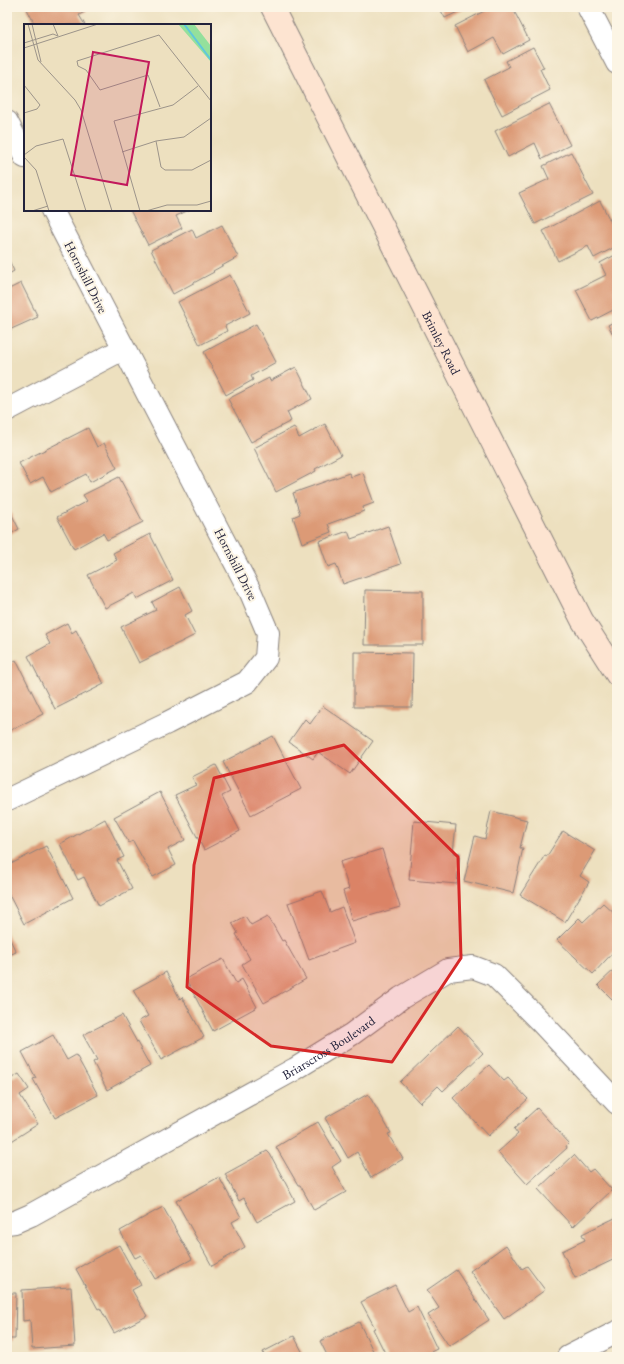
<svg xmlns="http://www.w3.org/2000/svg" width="624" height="1364" viewBox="0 0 624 1364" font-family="'EB Garamond',serif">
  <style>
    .building { fill: #dc9a76 }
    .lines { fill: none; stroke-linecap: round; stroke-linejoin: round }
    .street-casing { stroke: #88817d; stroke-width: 24 }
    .secondary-casing { stroke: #88817d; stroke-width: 24 }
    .street { stroke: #fff; stroke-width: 22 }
    .secondary { stroke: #fde4d1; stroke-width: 22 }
    .marked { fill: #d62828; fill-opacity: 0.2; stroke: #d62828; stroke-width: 3; stroke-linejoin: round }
    .labels { text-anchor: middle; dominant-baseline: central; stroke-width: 4; stroke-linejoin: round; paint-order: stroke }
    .street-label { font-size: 13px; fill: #22223b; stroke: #fcf5e5 }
    .inset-river { fill: none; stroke: #5fc7db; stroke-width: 2 }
    .inset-road { fill: none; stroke: #9c948a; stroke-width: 1 }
    .view { fill: #c2185b; fill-opacity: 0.15; stroke: #c2185b; stroke-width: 2 }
    .inset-edge { fill: none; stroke: #22223b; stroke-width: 2 }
  </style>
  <rect width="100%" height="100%" fill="#fcf5e5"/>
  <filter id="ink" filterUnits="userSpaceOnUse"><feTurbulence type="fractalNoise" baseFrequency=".025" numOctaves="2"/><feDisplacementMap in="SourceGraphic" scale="8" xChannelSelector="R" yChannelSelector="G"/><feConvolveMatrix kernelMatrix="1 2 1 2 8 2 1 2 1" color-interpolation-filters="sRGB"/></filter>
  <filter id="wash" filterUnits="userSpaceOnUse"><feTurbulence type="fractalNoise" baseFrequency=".012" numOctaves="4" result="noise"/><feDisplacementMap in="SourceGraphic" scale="16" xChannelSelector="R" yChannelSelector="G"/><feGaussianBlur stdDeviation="0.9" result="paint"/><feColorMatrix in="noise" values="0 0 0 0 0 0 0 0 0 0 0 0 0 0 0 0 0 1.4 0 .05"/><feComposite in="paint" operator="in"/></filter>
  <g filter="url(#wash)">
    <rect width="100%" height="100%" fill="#ede0bf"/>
    <g id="blocks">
      <!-- building -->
      <path class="building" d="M 26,7 L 94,7 L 79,15 L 85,25 L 35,25 Z
        M 439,7 L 468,7 L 445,18 Z
        M 492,7 L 512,7 L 529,40 L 503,54 L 494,38 L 468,52 L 455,26 Z
        M 533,47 L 544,68 L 540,69 L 550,90 L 502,115 L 484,80 L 509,67 L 506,61 Z
        M 549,104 L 570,145 L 542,159 L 535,143 L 508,157 L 495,131 Z
        M 571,152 L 593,195 L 535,224 L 519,193 L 549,179 L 543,166 Z
        M 600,201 L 617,234 L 617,246 L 594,258 L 588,246 L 558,261 L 543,231 Z
        M 130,210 L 189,210 L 176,216 L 182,228 L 148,245 Z
        M 222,225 L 238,257 L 213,271 L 214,272 L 173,294 L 151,250 L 192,229 L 196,238 Z
        M 617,254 L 617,308 L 592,321 L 576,290 L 606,275 L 600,263 Z
        M 7,256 L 14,271 L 7,275 Z
        M 230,275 L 250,313 L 225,326 L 227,331 L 200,345 L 178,302 Z
        M 21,283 L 38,317 L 7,331 L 7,290 Z
        M 617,320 L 617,342 L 608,325 Z
        M 256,324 L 276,362 L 251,376 L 253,380 L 226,395 L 204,352 Z
        M 296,367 L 312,399 L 287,412 L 291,421 L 251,442 L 228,399 L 269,378 L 270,381 Z
        M 325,424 L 341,455 L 315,469 L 316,471 L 276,492 L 254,448 L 294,427 L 299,438 Z
        M 88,428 L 97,447 L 104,443 L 117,468 L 90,482 L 86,474 L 51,492 L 43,477 L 30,484 L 19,463 Z
        M 349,473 L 351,477 L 363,473 L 374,503 L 363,507 L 364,511 L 328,524 L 331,532 L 302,543 L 293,517 L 300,514 L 293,493 Z
        M 119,477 L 143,522 L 107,540 L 103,533 L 74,549 L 57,517 L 87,501 L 83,495 Z
        M 7,505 L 19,529 L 7,536 Z
        M 388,526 L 401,564 L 343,584 L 336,564 L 328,567 L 319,541 L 348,531 L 351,539 Z
        M 150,534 L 173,580 L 137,599 L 134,593 L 105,608 L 88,575 L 117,560 L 113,553 Z
        M 180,587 L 192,611 L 185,615 L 195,635 L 139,663 L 121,627 L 156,610 L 152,602 Z
        M 365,590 L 423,591 L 423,645 L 364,645 Z
        M 67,623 L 72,633 L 76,630 L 104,684 L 55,709 L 28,656 L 50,644 L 45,635 Z
        M 354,652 L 413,653 L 412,707 L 354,707 Z
        M 16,660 L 43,714 L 7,732 L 7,665 Z
        M 323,706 L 373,741 L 350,774 L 318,752 L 313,759 L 289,742 L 305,719 L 310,724 Z
        M 273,736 L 301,789 L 251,815 L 223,762 Z
        M 216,765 L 230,792 L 222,796 L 240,831 L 204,850 L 175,795 L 196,785 L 192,777 Z
        M 160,792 L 185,840 L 168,849 L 176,865 L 153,877 L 133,841 L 129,843 L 114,817 Z
        M 491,811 L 527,820 L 520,848 L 523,848 L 513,893 L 464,881 L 475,836 L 485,839 Z
        M 105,819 L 124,857 L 117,860 L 132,889 L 99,906 L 84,877 L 78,880 L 60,844 Z
        M 414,821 L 456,825 L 453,853 L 460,853 L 457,884 L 409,880 Z
        M 563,831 L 595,851 L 580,876 L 589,882 L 565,922 L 520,895 L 545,855 L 547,856 Z
        M 46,846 L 73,898 L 24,924 L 7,891 L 7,866 Z
        M 382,849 L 400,907 L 352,921 L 343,891 L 349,889 L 340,862 Z
        M 322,891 L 330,912 L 342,907 L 355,943 L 309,960 L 288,903 Z
        M 603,903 L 617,916 L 617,948 L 593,974 L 557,940 L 579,918 L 583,922 Z
        M 245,916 L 251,925 L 268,916 L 282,941 L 284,940 L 306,979 L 264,1003 L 242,964 L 250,959 L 236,934 L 238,933 L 232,923 Z
        M 7,933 L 16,952 L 7,956 Z
        M 223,959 L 236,983 L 242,979 L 257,1007 L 213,1031 L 186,979 Z
        M 617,967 L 617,1004 L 598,985 Z
        M 166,972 L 180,999 L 182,997 L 204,1037 L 161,1060 L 139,1021 L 148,1016 L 133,990 Z
        M 122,1015 L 150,1066 L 107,1090 L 93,1062 L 97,1060 L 83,1035 Z
        M 458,1026 L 483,1053 L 443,1091 L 438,1086 L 420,1103 L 400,1082 Z
        M 53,1035 L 67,1060 L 76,1055 L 98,1095 L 55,1118 L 33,1079 L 36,1078 L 22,1052 Z
        M 489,1065 L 504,1081 L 508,1078 L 528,1099 L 488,1136 L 453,1098 Z
        M 19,1074 L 29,1089 L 20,1095 L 38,1124 L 7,1144 L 7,1079 L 9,1078 L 10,1079 Z
        M 368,1094 L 391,1133 L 388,1134 L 403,1159 L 371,1178 L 357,1152 L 348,1158 L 325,1118 Z
        M 537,1108 L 569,1143 L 566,1146 L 567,1148 L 527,1184 L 498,1152 L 518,1134 L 514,1129 Z
        M 318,1122 L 341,1161 L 332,1167 L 346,1192 L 314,1210 L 300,1185 L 298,1185 L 276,1147 Z
        M 267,1151 L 270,1154 L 295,1201 L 257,1222 L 244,1198 L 239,1201 L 225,1174 Z
        M 574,1155 L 589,1172 L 593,1169 L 612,1190 L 573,1227 L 538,1189 Z
        M 219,1177 L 241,1217 L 232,1222 L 245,1247 L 212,1266 L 176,1201 Z
        M 163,1207 L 192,1259 L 155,1279 L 141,1255 L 135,1258 L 120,1231 Z
        M 617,1217 L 617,1258 L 575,1278 L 562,1251 L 585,1240 L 582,1234 Z
        M 119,1245 L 141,1285 L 132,1290 L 147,1316 L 114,1333 L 100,1308 L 98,1309 L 76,1269 Z
        M 506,1245 L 522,1269 L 527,1266 L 545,1290 L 504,1319 L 470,1271 Z
        M 456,1270 L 489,1320 L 449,1346 L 428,1315 L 439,1308 L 427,1290 Z
        M 395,1285 L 408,1312 L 417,1307 L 437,1349 L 420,1357 L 387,1357 L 373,1329 L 375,1328 L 361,1302 Z
        M 71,1287 L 75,1346 L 32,1349 L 30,1320 L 23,1321 L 22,1290 Z
        M 7,1293 L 16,1293 L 15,1339 L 7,1339 Z
        M 359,1322 L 376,1357 L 328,1357 L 320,1341 Z
        M 294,1336 L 305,1357 L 265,1357 L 263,1352 Z"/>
    </g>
  </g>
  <g filter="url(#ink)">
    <use href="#blocks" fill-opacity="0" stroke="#88817d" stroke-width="1"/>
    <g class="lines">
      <!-- street casing -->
      <g class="street-casing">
        <g id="street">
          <path d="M 588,7 L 617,63"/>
          <path d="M 7,122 L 25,157"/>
          <path d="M 7,410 L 123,349"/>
          <path d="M 7,800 L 167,723 L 247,682 L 266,658 L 268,633 L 251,593 L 52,210"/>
          <path id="s1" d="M 7,1223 L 15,1222 L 31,1215 L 295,1069 L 352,1034 L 401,998 L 448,970 L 473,967 L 494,975 L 541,1022 L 617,1103"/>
          <path d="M 568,1357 L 617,1332"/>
        </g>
      </g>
      <!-- secondary casing -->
      <g class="secondary-casing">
        <g id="secondary">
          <path id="s2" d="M 272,7 L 582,620 L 617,675"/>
        </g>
      </g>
      <!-- street -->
      <use href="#street" class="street"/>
      <!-- secondary -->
      <use href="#secondary" class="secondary"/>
    </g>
  </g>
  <!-- marked area -->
  <path class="marked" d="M 344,745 L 458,857 L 461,958 L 392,1062 L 271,1046 L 187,987 L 194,865 L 214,778 Z"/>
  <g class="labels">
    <!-- street labels -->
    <g class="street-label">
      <text transform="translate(86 277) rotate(63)">Hornshill Drive</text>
      <text stroke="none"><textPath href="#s2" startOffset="376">Brimley Road</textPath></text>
      <text transform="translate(236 564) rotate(63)">Hornshill Drive</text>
      <text stroke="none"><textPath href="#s1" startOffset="367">Briarscross Boulevard</textPath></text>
    </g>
  </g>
  <!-- overview -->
  <g transform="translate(24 24)">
    <rect width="187" height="187" fill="#ede0bf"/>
    <path d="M 154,0 L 170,0 L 187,22 L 187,38 Z" fill="#94e09c"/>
    <path class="inset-river" d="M 160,0 L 187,36"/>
    <path class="inset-road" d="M 4,0 L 14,36 L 51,76 L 57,86 L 88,187M 8,0 L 17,38M 29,0 L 34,12M 0,19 L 29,10 L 34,12M 0,24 L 74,0M 0,61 L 16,81 L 13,85 L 0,89M 136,83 L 124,51 L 76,66 L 62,46 L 54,42 L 53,37 L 135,11 L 187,77M 132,117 L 137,143 L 141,146 L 168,146 L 187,136M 98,128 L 132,117 L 160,113 L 187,94M 0,131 L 12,122 L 39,115 L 62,187M 0,133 L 12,146 L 25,187M 8,187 L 24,182M 116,187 L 90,97 L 149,81 L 174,62M 122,187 L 143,181 L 173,181 L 187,177"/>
    <path class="view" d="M 69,28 L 125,38 L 103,161 L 47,151 Z"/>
    <rect width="187" height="187" class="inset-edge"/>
  </g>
  <!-- margin -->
  <rect width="624" height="1364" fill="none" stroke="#fcf5e5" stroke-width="24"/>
</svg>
